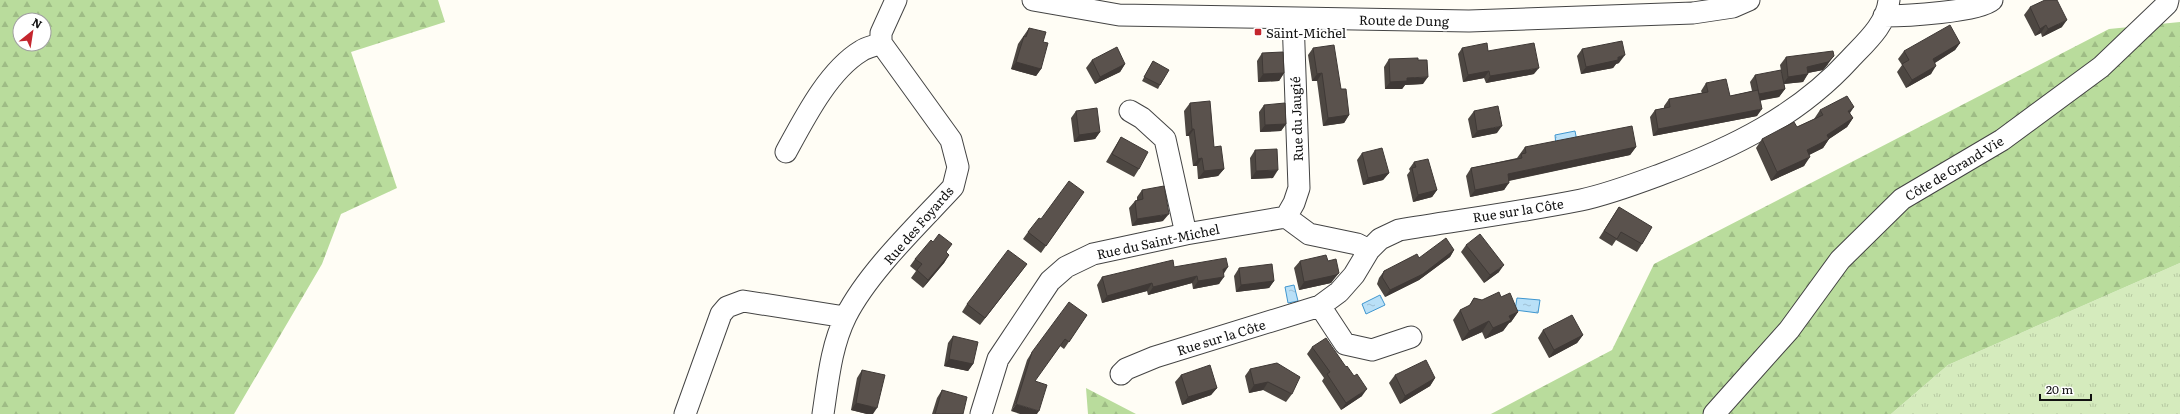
<svg xmlns="http://www.w3.org/2000/svg" width="2180" height="414" viewBox="0 0 2180 414" font-family="Literata,serif">
  <style>
    .grass { fill: url(#grass-tufts) }
    .forest { fill: url(#forest-firs); fill-rule: evenodd }
    .water { fill: url(#water-ripples); stroke: #3f96cf }
    .lines { fill: none; stroke-linecap: round; stroke-linejoin: round }
    .minor-casing { stroke: #444; stroke-width: 23 }
    .minor { stroke: #fff; stroke-width: 21 }
    .wall { fill: #4d4742 }
    .shaded-wall { fill: #3f3936 }
    .building { fill: #5a524d; stroke: #3f3936 }
    .poi-dot { fill: #c4262e; stroke: #fff; stroke-width: 1.5 }
    .labels { text-anchor: middle; dominant-baseline: central; stroke-width: 4; stroke-linejoin: round; paint-order: stroke }
    .street-label { font-size: 13px; fill: #111; stroke: #fff }
    .poi-label { font-size: 13px; fill: #111; stroke: #fff; text-anchor: start }
  </style>
  <defs>
    <pattern id="grass-tufts" width="24" height="20" patternUnits="userSpaceOnUse"><rect width="24" height="20" fill="#d5ebbd"/><path d="M3 7l-1-3M5 7V3M7 7l1-3M15 17l-1-3M17 17v-4M19 17l1-3" fill="none" stroke="#b6c8a1"/></pattern>
    <pattern id="forest-firs" width="22" height="20" patternUnits="userSpaceOnUse"><rect width="22" height="20" fill="#b9dc9c"/><path d="M5 1l3.5 6h-7zM16 11l3.5 6h-7z" fill="#9ebc85"/></pattern>
    <pattern id="water-ripples" width="26" height="14" patternUnits="userSpaceOnUse"><rect width="26" height="14" fill="#b9e0f7"/><path d="M2 4q2-2 4 0t4 0M15 11q2-2 4 0t4 0" fill="none" stroke="#9ebfd3"/></pattern>
  </defs>
  <rect width="100%" height="100%" fill="#fffdf5"/>
  <!-- grass -->
  <path class="grass" d="M 2180,263 L 2180,414 L 1891,414 L 1948,365 Z"/>
  <!-- forest -->
  <path class="forest" d="M 0,0 L 438,0 L 445,22 L 351,52 L 397,188 L 341,214 L 322,264 L 234,414 L 0,414 ZM 20,20 L 44,20 L 44,44 L 20,44 Z
    M 2180,22 L 2180,263 L 1948,365 L 1891,414 L 1491,414 L 1612,350 L 1654,264 L 2109,29 Z
    M 1086,388 L 1136,414 L 1088,414 Z"/>
  <!-- water -->
  <path class="water" d="M 1575,131 L 1577,141 L 1556,146 L 1555,135 Z
    M 1294,285 L 1298,301 L 1288,303 L 1285,287 Z
    M 1380,295 L 1385,305 L 1366,314 L 1362,304 Z
    M 1517,298 L 1540,300 L 1538,313 L 1515,310 Z"/>
  <g class="lines">
    <!-- minor casing -->
    <g class="minor-casing">
      <path id="minor" d="M 1033,0 L 1119,15 L 1469,21 L 1693,13 L 1733,7 L 1749,0
        M 1884,16 C 1904,16 1979,12 1992,0
        M 1130,111 L 1142,118 L 1165,139 L 1186,234
        M 786,152 C 804,119 828,71 861,51 C 867,47 875,46 881,43
        M 1286,217 L 1294,203 L 1299,188 L 1293,18
        M 1320,306 L 1345,344 L 1372,350 L 1411,337
        M 1121,374 L 1126,369 L 1155,357 L 1320,306 L 1339,292 L 1354,275 L 1369,250 L 1380,239 L 1399,230 C 1460,220 1521,212 1581,200 C 1609,194 1635,184 1662,174 C 1732,148 1798,116 1850,59 C 1865,43 1887,24 1889,0
        M 685,414 L 721,314 L 727,307 L 743,301 L 845,317
        M 823,414 C 828,381 831,346 846,316 C 869,271 918,225 953,187 L 958,167 L 951,140 L 881,43 L 881,33 L 896,0
        M 981,414 L 998,359 L 1050,281 L 1066,267 L 1093,254 L 1186,234 L 1286,217 L 1309,234 L 1357,244 L 1369,250
        M 1714,414 L 1789,330 L 1840,260 L 1902,199 L 2002,140 L 2101,67 L 2167,4 L 2168,0"/>
    </g>
    <!-- minor -->
    <use href="#minor" class="minor"/>
  </g>
  <!-- wall -->
  <path class="wall" d="M 2030,7 L 2062,27 L 2042,37 L 2041,33 L 2035,36 L 2024,15 Z
    M 1029,28 L 1043,42 L 1041,69 L 1036,76 L 1011,69 L 1018,44 Z
    M 1960,43 L 1955,50 L 1935,63 L 1931,74 L 1906,88 L 1897,72 L 1902,65 L 1898,59 L 1904,51 Z
    M 1313,48 L 1341,89 L 1349,115 L 1344,123 L 1323,126 L 1317,81 L 1312,81 L 1308,55 Z
    M 1462,48 L 1488,51 L 1534,74 L 1486,83 L 1484,78 L 1463,82 L 1458,54 Z
    M 1582,49 L 1619,63 L 1616,64 L 1613,68 L 1581,74 L 1577,56 Z
    M 1262,53 L 1284,73 L 1279,81 L 1258,82 L 1257,61 Z
    M 1786,57 L 1828,64 L 1823,70 L 1808,73 L 1803,82 L 1784,84 L 1785,89 L 1779,97 L 1760,100 L 1757,116 L 1653,136 L 1650,117 L 1655,110 L 1664,108 L 1664,106 L 1669,99 L 1702,93 L 1701,91 L 1706,83 L 1730,96 L 1752,91 L 1750,82 L 1755,75 L 1782,76 L 1780,65 Z
    M 1389,59 L 1423,84 L 1405,85 L 1402,89 L 1385,89 L 1384,67 Z
    M 1092,60 L 1125,64 L 1120,72 L 1095,84 L 1086,68 Z
    M 1153,61 L 1160,85 L 1158,89 L 1142,81 Z
    M 1190,103 L 1214,147 L 1224,169 L 1218,176 L 1198,179 L 1197,166 L 1193,166 L 1189,136 L 1186,136 L 1184,111 Z
    M 1264,105 L 1286,124 L 1281,131 L 1260,132 L 1259,112 Z
    M 1820,110 L 1850,113 L 1853,118 L 1847,127 L 1829,139 L 1823,148 L 1809,155 L 1804,166 L 1771,181 L 1756,148 L 1762,139 L 1797,127 L 1814,119 Z
    M 1076,111 L 1100,132 L 1095,139 L 1074,142 L 1071,118 Z
    M 1474,111 L 1497,133 L 1472,138 L 1468,119 Z
    M 1121,137 L 1139,169 L 1134,177 L 1106,162 L 1116,145 Z
    M 1525,147 L 1636,147 L 1630,155 L 1509,181 L 1504,190 L 1470,197 L 1466,176 L 1471,168 L 1517,158 Z
    M 1255,150 L 1273,178 L 1251,179 L 1250,158 Z
    M 1362,153 L 1389,173 L 1383,180 L 1363,185 L 1357,160 Z
    M 1414,162 L 1437,190 L 1432,197 L 1413,202 L 1407,175 L 1410,171 L 1409,169 Z
    M 1142,190 L 1163,221 L 1132,226 L 1129,208 L 1135,201 L 1137,200 L 1137,197 Z
    M 1078,200 L 1041,253 L 1023,239 L 1028,232 L 1041,219 Z
    M 1619,207 L 1642,244 L 1637,252 L 1616,240 L 1612,246 L 1599,238 Z
    M 1466,245 L 1499,272 L 1484,283 L 1461,252 Z
    M 1454,250 L 1450,257 L 1419,280 L 1385,297 L 1377,284 L 1379,278 L 1384,271 L 1419,258 Z
    M 946,253 L 949,255 L 944,263 L 923,288 L 911,278 L 916,271 L 910,266 L 915,259 Z
    M 1300,261 L 1333,280 L 1331,283 L 1299,290 L 1294,268 Z
    M 1027,264 L 980,325 L 962,312 L 967,304 Z
    M 1174,267 L 1223,274 L 1219,284 L 1193,289 L 1192,283 L 1148,295 L 1147,291 L 1102,303 L 1097,285 L 1102,277 Z
    M 1239,268 L 1274,281 L 1269,288 L 1236,292 L 1234,276 Z
    M 1501,297 L 1518,312 L 1511,322 L 1509,323 L 1503,331 L 1485,339 L 1482,332 L 1462,341 L 1453,320 L 1460,310 L 1469,306 L 1474,298 L 1482,300 Z
    M 1087,315 L 1064,349 L 1060,346 L 1011,411 L 1027,360 L 1032,352 Z
    M 1543,330 L 1583,335 L 1577,343 L 1549,358 L 1538,338 Z
    M 953,336 L 973,364 L 968,371 L 944,366 L 948,343 Z
    M 1312,347 L 1362,396 L 1341,410 L 1322,381 L 1324,378 L 1307,354 Z
    M 1250,369 L 1292,394 L 1286,402 L 1263,390 L 1249,393 L 1245,376 Z
    M 862,370 L 873,414 L 867,414 L 851,410 L 857,378 Z
    M 1181,375 L 1217,388 L 1211,395 L 1182,405 L 1175,382 Z
    M 1395,375 L 1435,378 L 1430,386 L 1400,404 L 1389,383 Z
    M 942,390 L 963,414 L 932,414 L 937,398 Z"/>
  <!-- shaded-wall -->
  <path class="shaded-wall" d="M 2067,20 L 2062,27 L 2042,37 L 2048,29 Z
    M 2046,25 L 2041,33 L 2035,36 L 2040,29 Z
    M 1960,43 L 1955,50 L 1928,67 L 1933,59 Z
    M 1625,55 L 1619,63 L 1616,64 L 1613,68 L 1581,74 L 1586,67 L 1618,57 Z
    M 1834,56 L 1828,64 L 1823,70 L 1802,74 L 1807,67 Z
    M 1016,62 L 1041,69 L 1036,76 L 1011,69 Z
    M 1125,64 L 1120,72 L 1095,84 L 1100,77 Z
    M 1936,66 L 1931,74 L 1906,88 L 1912,80 Z
    M 1539,68 L 1534,74 L 1486,83 L 1490,76 Z
    M 1489,71 L 1484,78 L 1463,82 L 1468,75 Z
    M 1284,73 L 1279,81 L 1258,82 L 1263,74 Z
    M 1322,73 L 1317,81 L 1312,81 L 1317,74 Z
    M 1808,74 L 1803,82 L 1783,84 L 1788,77 Z
    M 1428,77 L 1423,84 L 1405,85 L 1402,89 L 1385,89 L 1390,82 L 1407,78 Z
    M 1785,89 L 1779,97 L 1754,102 L 1759,94 Z
    M 1854,107 L 1848,116 L 1848,111 Z
    M 1762,109 L 1757,116 L 1653,136 L 1658,129 Z
    M 1349,115 L 1344,123 L 1323,126 L 1328,118 Z
    M 1853,118 L 1847,127 L 1829,139 L 1823,148 L 1801,159 L 1807,150 L 1827,135 Z
    M 1286,124 L 1281,131 L 1260,132 L 1265,125 Z
    M 1502,126 L 1497,133 L 1472,138 L 1477,131 Z
    M 1192,129 L 1194,129 L 1189,136 L 1186,136 Z
    M 1100,132 L 1095,139 L 1074,142 L 1079,135 Z
    M 1636,147 L 1630,155 L 1502,182 L 1508,174 Z
    M 1810,157 L 1804,166 L 1771,181 L 1777,172 Z
    M 1202,158 L 1197,166 L 1193,166 L 1198,159 Z
    M 1224,169 L 1218,176 L 1198,179 L 1204,171 Z
    M 1278,170 L 1273,178 L 1251,179 L 1256,171 Z
    M 1389,173 L 1383,180 L 1363,185 L 1368,178 Z
    M 1509,183 L 1504,190 L 1470,197 L 1475,190 Z
    M 1437,190 L 1432,197 L 1413,202 L 1418,195 Z
    M 1169,214 L 1163,221 L 1132,226 L 1137,219 Z
    M 1454,250 L 1450,257 L 1419,280 L 1385,297 L 1390,290 Z
    M 949,255 L 944,263 L 923,288 L 928,280 Z
    M 1504,265 L 1499,272 L 1484,283 L 1490,275 Z
    M 1228,267 L 1223,275 L 1223,269 Z
    M 1339,273 L 1331,283 L 1299,290 L 1304,282 Z
    M 1197,276 L 1192,283 L 1148,295 L 1153,287 Z
    M 1224,277 L 1219,284 L 1193,289 L 1198,281 Z
    M 1274,281 L 1269,288 L 1236,292 L 1241,285 Z
    M 1152,283 L 1147,291 L 1102,303 L 1107,296 Z
    M 1518,312 L 1511,322 L 1509,323 L 1503,331 L 1485,339 L 1493,328 L 1509,316 Z
    M 1489,321 L 1482,332 L 1462,341 L 1469,331 Z
    M 1583,335 L 1577,343 L 1549,358 L 1554,350 Z
    M 949,359 L 973,364 L 968,371 L 944,366 Z
    M 1435,378 L 1430,386 L 1400,404 L 1405,396 Z
    M 1268,382 L 1263,390 L 1249,393 L 1254,385 Z
    M 1217,388 L 1211,395 L 1182,405 L 1188,397 Z
    M 1367,389 L 1362,396 L 1341,410 L 1346,403 Z
    M 856,403 L 877,408 L 873,414 L 867,414 L 851,410 Z
    M 1016,404 L 1039,411 L 1037,414 L 1020,414 L 1011,411 Z"/>
  <!-- building -->
  <path class="building" d="M 2045,0 L 2057,0 L 2067,20 L 2048,29 L 2046,25 L 2040,29 L 2030,7 Z
    M 1950,25 L 1960,43 L 1933,59 L 1936,66 L 1912,80 L 1902,64 L 1909,60 L 1904,51 Z
    M 1029,28 L 1046,32 L 1043,42 L 1048,43 L 1041,69 L 1016,62 L 1024,36 L 1026,37 Z
    M 1622,41 L 1625,55 L 1618,57 L 1618,60 L 1586,67 L 1582,49 Z
    M 1487,43 L 1488,51 L 1534,43 L 1539,68 L 1490,76 L 1489,71 L 1468,75 L 1462,48 Z
    M 1334,45 L 1341,89 L 1346,89 L 1349,115 L 1328,118 L 1322,73 L 1317,74 L 1313,48 Z
    M 1117,47 L 1125,64 L 1100,77 L 1092,60 Z
    M 1833,51 L 1834,56 L 1828,62 L 1807,67 L 1808,74 L 1788,77 L 1786,57 Z
    M 1283,52 L 1284,73 L 1263,74 L 1262,53 Z
    M 1418,58 L 1418,60 L 1427,60 L 1428,77 L 1407,78 L 1407,81 L 1390,82 L 1389,59 Z
    M 1153,61 L 1169,70 L 1160,85 L 1144,77 Z
    M 1781,70 L 1785,89 L 1759,94 L 1755,75 Z
    M 1726,79 L 1730,96 L 1758,90 L 1762,109 L 1658,129 L 1655,110 L 1670,107 L 1669,99 L 1708,92 L 1706,83 Z
    M 1847,96 L 1854,107 L 1848,111 L 1853,118 L 1827,135 L 1829,139 L 1807,150 L 1810,157 L 1777,172 L 1762,139 L 1794,122 L 1797,127 L 1823,115 L 1820,110 Z
    M 1210,101 L 1214,147 L 1221,146 L 1224,169 L 1204,171 L 1202,158 L 1198,159 L 1194,129 L 1192,129 L 1190,103 Z
    M 1285,103 L 1286,124 L 1265,125 L 1264,105 Z
    M 1498,106 L 1502,126 L 1477,131 L 1474,111 Z
    M 1097,108 L 1100,132 L 1079,135 L 1076,111 Z
    M 1632,126 L 1636,147 L 1508,174 L 1509,183 L 1475,190 L 1471,168 L 1522,158 L 1521,154 L 1526,153 L 1525,147 Z
    M 1121,137 L 1148,152 L 1139,169 L 1112,154 Z
    M 1382,148 L 1389,173 L 1368,178 L 1362,153 Z
    M 1277,149 L 1278,170 L 1256,171 L 1255,150 Z
    M 1428,159 L 1437,190 L 1418,195 L 1412,168 L 1416,167 L 1414,162 Z
    M 1069,181 L 1084,192 L 1046,246 L 1028,232 L 1039,218 L 1041,219 Z
    M 1164,186 L 1169,214 L 1137,219 L 1135,201 L 1143,199 L 1142,190 Z
    M 1619,207 L 1652,227 L 1642,244 L 1621,232 L 1617,239 L 1604,231 Z
    M 939,234 L 952,244 L 946,252 L 949,255 L 928,280 L 917,270 L 922,264 L 915,259 L 931,240 L 933,242 Z
    M 1480,234 L 1504,265 L 1490,275 L 1466,245 Z
    M 1446,238 L 1454,250 L 1423,274 L 1390,290 L 1382,277 L 1384,271 L 1417,254 L 1419,258 Z
    M 1008,250 L 1027,264 L 985,318 L 967,304 Z
    M 1326,255 L 1328,261 L 1336,259 L 1339,273 L 1336,275 L 1304,282 L 1300,261 Z
    M 1226,258 L 1228,267 L 1223,269 L 1224,277 L 1198,281 L 1197,276 L 1153,287 L 1152,283 L 1107,296 L 1102,277 L 1173,260 L 1174,267 Z
    M 1272,264 L 1274,281 L 1241,285 L 1239,268 Z
    M 1499,292 L 1501,297 L 1510,293 L 1518,312 L 1509,316 L 1511,320 L 1493,328 L 1489,321 L 1469,331 L 1460,310 L 1470,305 L 1474,298 L 1482,300 Z
    M 1069,302 L 1087,315 L 1069,342 L 1065,339 L 1035,381 L 1047,385 L 1039,411 L 1016,404 L 1032,352 Z
    M 1572,315 L 1583,335 L 1554,350 L 1543,330 Z
    M 953,336 L 978,342 L 973,364 L 949,359 Z
    M 1326,338 L 1346,367 L 1347,366 L 1354,376 L 1357,374 L 1367,389 L 1346,403 L 1327,374 L 1330,372 L 1312,347 Z
    M 1426,360 L 1435,378 L 1405,396 L 1395,375 Z
    M 1277,363 L 1300,377 L 1292,394 L 1268,382 L 1254,385 L 1250,369 Z
    M 1210,365 L 1217,388 L 1188,397 L 1181,375 Z
    M 862,370 L 885,375 L 877,408 L 856,403 Z
    M 942,390 L 967,397 L 963,414 L 935,414 Z"/>
  <!-- markers -->
  <rect class="poi-dot" x="1254" y="28" width="8" height="8" rx="2"/>
  <g class="labels">
    <!-- street labels -->
    <g class="street-label">
      <text transform="translate(1404 20) rotate(1)">Route de Dung</text>
      <text transform="translate(1296 119) rotate(-92)">Rue du Jaugié</text>
      <text transform="translate(1954 168) rotate(-31)">Côte de Grand-Vie</text>
      <text transform="translate(1518 210) rotate(-9)">Rue sur la Côte</text>
      <text transform="translate(918 225) rotate(-49)">Rue des Foyards</text>
      <text transform="translate(1158 241) rotate(-12)">Rue du Saint-Michel</text>
      <text transform="translate(1221 337) rotate(-17)">Rue sur la Côte</text>
    </g>
    <!-- poi labels -->
    <g class="poi-label">
      <text x="1266" y="32">Saint-Michel</text>
    </g>
  </g>
  <!-- north arrow -->
  <g transform="translate(32 32) rotate(30)"><circle r="19" fill="#ffffff" stroke="#a0a0a0"/>
  <path d="M0-3L7 15L0 10L-7 15Z" fill="#c4262e"/>
  <text y="-6" font-size="11" font-weight="bold" text-anchor="middle" fill="#111111">N</text>
  </g>
  <!-- scale -->
  <path d="M2040 394v6h51v-6" fill="none" stroke="#111111" stroke-width="2"/>
  <text x="2046" y="394" font-size="12" fill="#111111" stroke="#ffffff" stroke-width="3" paint-order="stroke">20 m</text>
</svg>
